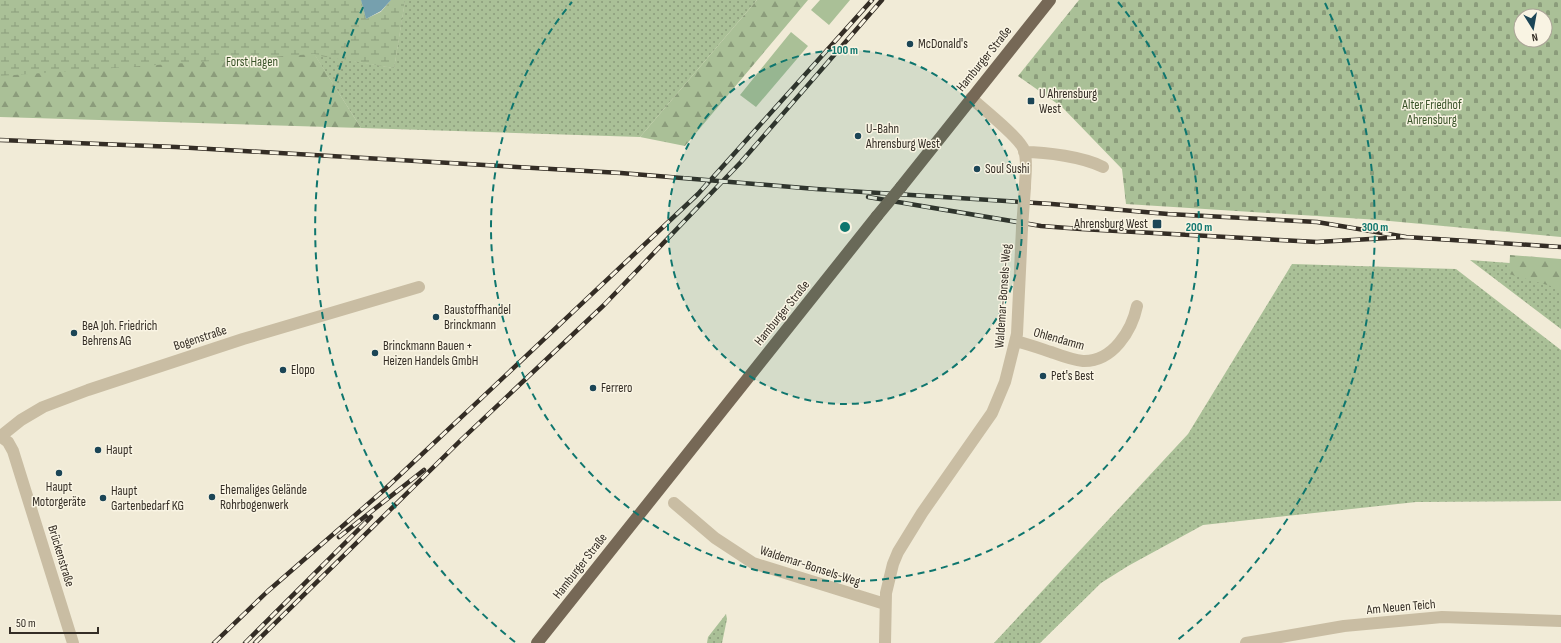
<svg xmlns="http://www.w3.org/2000/svg" width="1561" height="643" viewBox="0 0 1561 643" font-family="'Sofia Sans Condensed',sans-serif">
  <style>
    .grass { fill: url(#grass-dots) }
    .forest { fill: url(#forest-firs) }
    .wetland { fill: url(#wetland-marsh) }
    .cemetery { fill: url(#cemetery-stones); fill-rule: evenodd }
    .garden { fill: #aac097 }
    .water { fill: #76a0ae }
    .lines { fill: none; stroke-linecap: round; stroke-linejoin: round }
    .minor { stroke: #c9bda3; stroke-width: 12 }
    .major { stroke: #766856; stroke-width: 12 }
    .rail-casing { stroke: #342d25; stroke-width: 4.5 }
    .rail { stroke: #f9f4e3; stroke-width: 3; stroke-dasharray: 9; stroke-linecap: butt }
    .minor-bridge { stroke: #c9bda3; stroke-width: 12 }
    .major-bridge { stroke: #766856; stroke-width: 12 }
    .ring { fill: none; stroke: #0f766e; stroke-width: 2; stroke-dasharray: 7 5 }
    .poi-dot { fill: #1b4556; stroke: #f9f4e3; stroke-width: 1.5 }
    .labels { text-anchor: middle; dominant-baseline: central; stroke-width: 3; stroke-linejoin: round; paint-order: stroke }
    .poi-label { font-size: 13px; fill: #342d25; stroke: #f9f4e3; text-anchor: start }
    .street-label { font-size: 13px; fill: #342d25; stroke: #f9f4e3 }
    .park-label { font-size: 13px; fill: #3a5329; stroke: #f9f4e3 }
    .centre { fill: #0f766e; stroke: #f9f4e3; stroke-width: 2 }
    .ring-label { font-size: 12px; text-anchor: middle; font-weight: bold; fill: #0f766e; stroke: #f9f4e3; stroke-width: 3; stroke-linejoin: round; paint-order: stroke }
  </style>
  <defs>
    <pattern id="grass-dots" width="8" height="8" patternUnits="userSpaceOnUse"><rect width="8" height="8" fill="#aac097"/><path d="M2 2h.1M6 6h.1" fill="none" stroke="#8b9c7b" stroke-width="1.8" stroke-linecap="round"/></pattern>
    <pattern id="forest-firs" width="22" height="20" patternUnits="userSpaceOnUse"><rect width="22" height="20" fill="#aac097"/><path d="M5 1l3.5 6h-7zM16 11l3.5 6h-7z" fill="#8b9c7b"/></pattern>
    <pattern id="wetland-marsh" width="20" height="14" patternUnits="userSpaceOnUse"><rect width="20" height="14" fill="#aac097"/><path d="M1 5h8M5 5V1M11 12h8M15 12V8" fill="none" stroke="#8b9c7b"/></pattern>
    <pattern id="cemetery-stones" width="16" height="16" patternUnits="userSpaceOnUse"><rect width="16" height="16" fill="#aac097"/><path d="M2 7V4a2 2 0 0 1 4 0v3zM10 15v-3a2 2 0 0 1 4 0v3z" fill="#8b9c7b"/></pattern>
  </defs>
  <rect width="100%" height="100%" fill="#f1ebd7"/>
  <!-- grass -->
  <path class="grass" d="M 405,0 L 757,0 L 640,137 L 361,128 L 314,54 L 394,68 Z
    M 1470,260 L 1561,267 L 1561,329 Z
    M 1292,264 L 1456,269 L 1561,350 L 1561,501 L 1416,502 L 1203,525 L 1128,566 L 1101,583 L 1040,643 L 994,643 L 1188,434 Z
    M 726,614 L 727,619 L 722,643 L 707,643 L 708,637 Z"/>
  <!-- forest -->
  <path class="forest" d="M 0,0 L 361,0 L 366,19 L 381,12 L 391,0 L 405,0 L 394,68 L 315,55 L 361,128 L 0,117 Z
    M 757,0 L 808,0 L 685,146 L 640,137 Z
    M 1510,255 L 1561,259 L 1561,289 L 1509,274 Z"/>
  <!-- wetland -->
  <path class="wetland" d="M 0,0 L 361,0 L 366,19 L 381,12 L 391,0 L 405,0 L 394,68 L 314,54 L 0,76 Z"/>
  <!-- cemetery -->
  <path class="cemetery" d="M 1079,0 L 1561,0 L 1561,237 L 1379,220 L 1126,204 L 1122,169 L 1062,107 L 1018,76 ZM 1521,16 L 1545,16 L 1545,40 L 1521,40 Z"/>
  <!-- garden -->
  <path class="garden" d="M 820,0 L 850,0 L 829,25 L 811,10 Z
    M 791,32 L 808,46 L 756,107 L 740,95 Z"/>
  <!-- water -->
  <path class="water" d="M 361,0 L 391,0 L 381,11 L 366,19 Z"/>
  <g class="lines">
    <!-- minor -->
    <path class="minor" d="M 971,98 C 982,108 1020,138 1024,150 C 1028,162 1025,175 1025,187
      M 1024,152 C 1046,152 1084,157 1103,167
      M 1016,341 C 1028,344 1039,348 1051,352 C 1062,356 1072,360 1083,361 C 1113,362 1132,330 1137,306
      M 0,436 L 8,442 L 13,451 L 73,643
      M 1,436 L 21,420 L 43,407 L 88,390 L 243,339 L 419,287
      M 674,503 L 715,538 L 753,563 L 885,604
      M 885,643 L 886,593 L 893,564 L 898,552 L 922,513 L 992,413 L 1005,382 L 1017,334 L 1022,228
      M 1246,643 L 1344,626 L 1442,617 L 1561,621"/>
    <!-- major -->
    <path class="major" d="M 901,187 L 1050,0
      M 537,643 L 877,216"/>
    <!-- rail casing -->
    <g class="rail-casing">
      <path id="rail" d="M 0,140 L 176,147 L 621,173 L 816,189 L 1052,204 L 1168,214 L 1317,222 L 1406,237
        M 868,197 L 1041,226 L 1081,229 L 1317,242 L 1406,237 L 1561,247
        M 339,537 L 424,470
        M 214,643 L 268,591 L 384,490 L 698,194 L 872,0
        M 245,643 L 371,517
        M 255,643 L 461,440 L 604,305 L 741,162 L 882,0"/>
    </g>
    <!-- rail -->
    <use href="#rail" class="rail"/>
    <!-- minor-bridge -->
    <path class="minor-bridge" d="M 1022,228 L 1025,187"/>
    <!-- major-bridge -->
    <path class="major-bridge" d="M 877,216 L 901,187"/>
  </g>
  <!-- distance rings -->
  <circle cx="845" cy="227" r="177" fill="#0f766e" fill-opacity=".12"/>
  <g class="ring">
    <circle cx="845" cy="227" r="177"/>
    <path d="M1118 2A354 354 0 1 1 572 2"/>
    <path d="M515 642A530 530 0 0 1 365 3M1325 3A530 530 0 0 1 1175 642"/>
  </g>
  <!-- markers -->
  <g class="poi-dot">
    <circle cx="910" cy="44" r="4"/>
    <rect x="1027" y="97" width="8" height="8" rx="2"/>
    <circle cx="858" cy="136" r="4"/>
    <circle cx="977" cy="169" r="4"/>
    <rect x="1152" y="219" width="10" height="10" rx="2"/>
    <circle cx="436" cy="317" r="4"/>
    <circle cx="74" cy="333" r="4"/>
    <circle cx="375" cy="353" r="4"/>
    <circle cx="283" cy="370" r="4"/>
    <circle cx="1043" cy="376" r="4"/>
    <circle cx="593" cy="388" r="4"/>
    <circle cx="98" cy="450" r="4"/>
    <circle cx="59" cy="473" r="4"/>
    <circle cx="212" cy="497" r="4"/>
    <circle cx="103" cy="498" r="4"/>
  </g>
  <g class="labels">
    <!-- poi labels -->
    <g class="poi-label">
      <text x="918" y="44">McDonald's</text>
      <text x="1039" y="94">U Ahrensburg<tspan x="1039" dy="15">West</tspan></text>
      <text x="866" y="129">U-Bahn<tspan x="866" dy="15">Ahrensburg West</tspan></text>
      <text x="985" y="169">Soul Sushi</text>
      <text x="1148" y="224" text-anchor="end">Ahrensburg West</text>
      <text x="444" y="310">Baustoffhandel<tspan x="444" dy="15">Brinckmann</tspan></text>
      <text x="82" y="326">BeA Joh. Friedrich<tspan x="82" dy="15">Behrens AG</tspan></text>
      <text x="383" y="346">Brinckmann Bauen +<tspan x="383" dy="15">Heizen Handels GmbH</tspan></text>
      <text x="291" y="370">Elopo</text>
      <text x="1051" y="376">Pet's Best</text>
      <text x="601" y="388">Ferrero</text>
      <text x="106" y="450">Haupt</text>
      <text x="59" y="487" text-anchor="middle">Haupt<tspan x="59" dy="15">Motorgeräte</tspan></text>
      <text x="220" y="490">Ehemaliges Gelände<tspan x="220" dy="15">Rohrbogenwerk</tspan></text>
      <text x="111" y="491">Haupt<tspan x="111" dy="15">Gartenbedarf KG</tspan></text>
    </g>
    <!-- street labels -->
    <g class="street-label">
      <text transform="translate(984 59) rotate(-51)">Hamburger Straße</text>
      <text transform="translate(1003 296) rotate(-86)">Waldemar-Bonsels-Weg</text>
      <text transform="translate(782 313) rotate(-51)">Hamburger Straße</text>
      <text transform="translate(200 338) rotate(-18)">Bogenstraße</text>
      <text transform="translate(1059 339) rotate(16)">Ohlendamm</text>
      <text transform="translate(61 556) rotate(73)">Brückenstraße</text>
      <text transform="translate(580 566) rotate(-52)">Hamburger Straße</text>
      <text transform="translate(810 566) rotate(18)">Waldemar-Bonsels-Weg</text>
      <text transform="translate(1401 607) rotate(-5)">Am Neuen Teich</text>
    </g>
    <!-- park labels -->
    <g class="park-label">
      <text x="252" y="62">Forst Hagen</text>
      <text x="1432" y="105">Alter Friedhof<tspan x="1432" dy="15">Ahrensburg</tspan></text>
    </g>
  </g>
  <circle cx="845" cy="227" r="6" class="centre"/>
  <g class="ring-label">
    <text x="845" y="54">100 m</text>
    <text x="1199" y="231">200 m</text>
    <text x="1375" y="231">300 m</text>
  </g>
  <!-- north arrow -->
  <g transform="translate(1533 28) rotate(169)"><circle r="19" fill="#f9f4e3" stroke="#aaa497"/>
  <path d="M0-3L7 15L0 10L-7 15Z" fill="#1b4556"/>
  <text y="-6" font-size="11" font-weight="bold" text-anchor="middle" fill="#342d25">N</text>
  </g>
  <!-- scale -->
  <path d="M10 627v6h88v-6" fill="none" stroke="#342d25" stroke-width="2"/>
  <text x="16" y="627" font-size="12" fill="#342d25" stroke="#f9f4e3" stroke-width="3" paint-order="stroke">50 m</text>
</svg>
